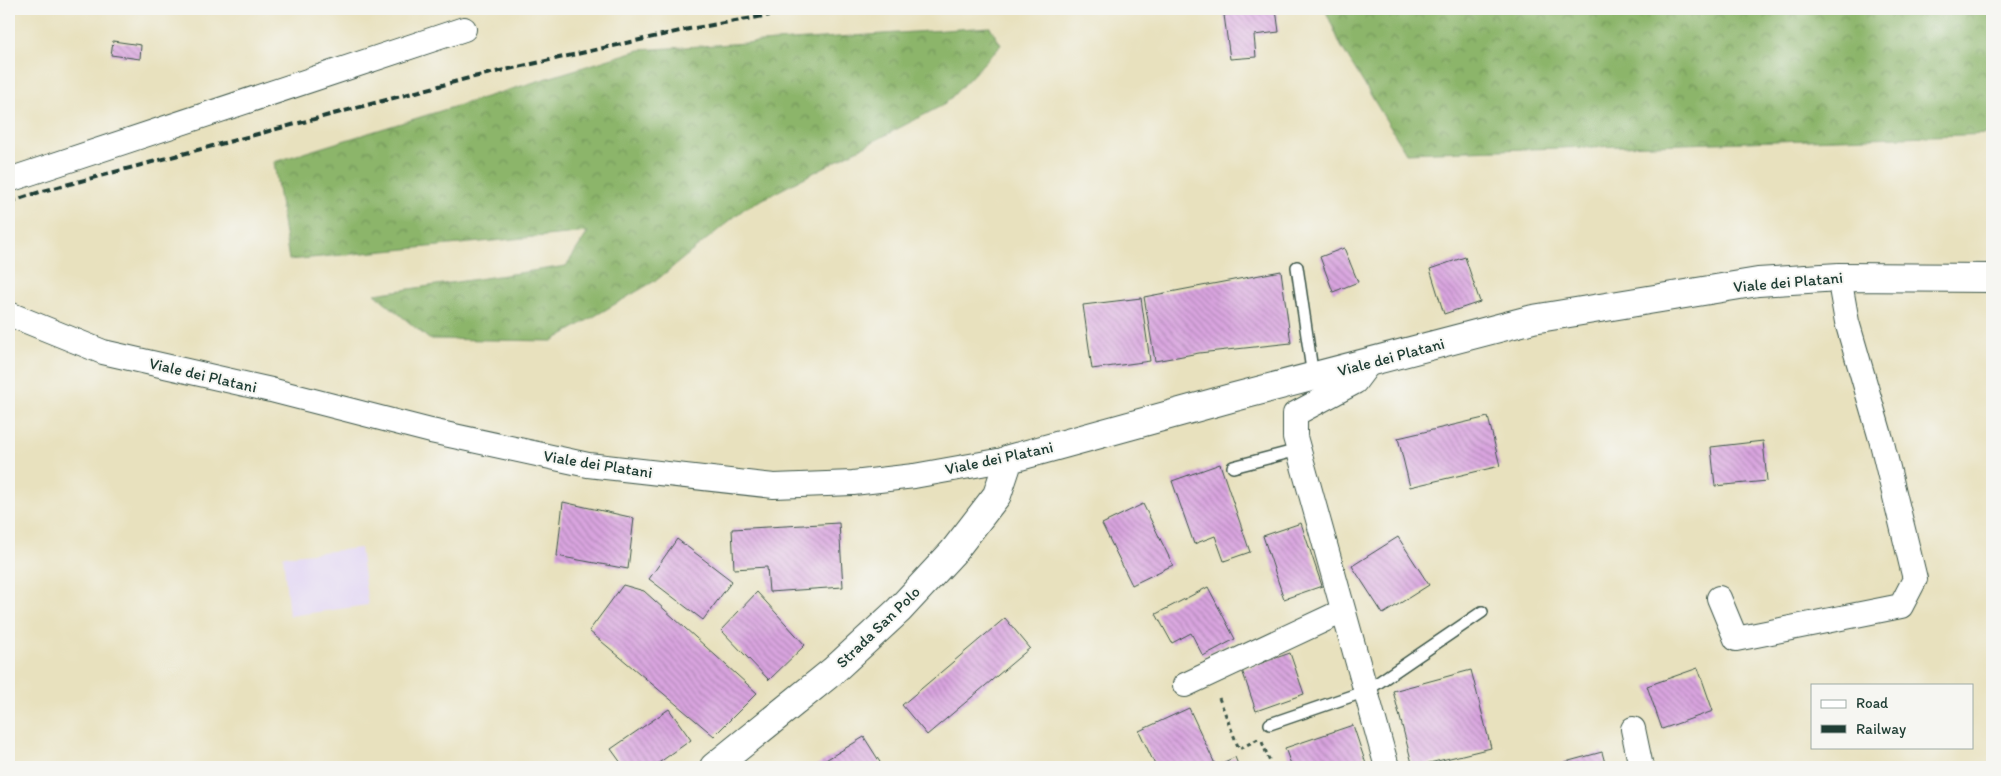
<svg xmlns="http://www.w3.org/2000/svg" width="2001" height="776" viewBox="0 0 2001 776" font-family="Itim,sans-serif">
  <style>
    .built { fill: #e1d4f4 }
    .forest { fill: url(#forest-crowns); stroke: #567950 }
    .building { fill: url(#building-back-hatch) }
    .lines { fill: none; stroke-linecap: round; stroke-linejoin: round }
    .lane-casing { stroke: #3d5649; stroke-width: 14 }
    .street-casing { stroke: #3d5649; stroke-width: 26 }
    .secondary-casing { stroke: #3d5649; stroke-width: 30 }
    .path { stroke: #3d5649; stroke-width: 3; stroke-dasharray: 4 4; stroke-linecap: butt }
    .lane { stroke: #fff; stroke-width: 11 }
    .street { stroke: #fff; stroke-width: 24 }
    .secondary { stroke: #fff; stroke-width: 28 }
    .rail { stroke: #1f3d34; stroke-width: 4; stroke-dasharray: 8 4; stroke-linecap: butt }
    .labels { text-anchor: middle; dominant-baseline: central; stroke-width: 4; stroke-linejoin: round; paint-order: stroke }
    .street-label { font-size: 16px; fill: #1f3d34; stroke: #f6f6f2 }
  </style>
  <defs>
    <pattern id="forest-crowns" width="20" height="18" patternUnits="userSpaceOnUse" patternTransform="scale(1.25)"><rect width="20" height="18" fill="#8cb56b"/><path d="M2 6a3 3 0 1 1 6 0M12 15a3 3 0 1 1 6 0" fill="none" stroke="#729459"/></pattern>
    <pattern id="building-back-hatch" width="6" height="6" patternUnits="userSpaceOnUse" patternTransform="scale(1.25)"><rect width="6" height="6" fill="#d9a4df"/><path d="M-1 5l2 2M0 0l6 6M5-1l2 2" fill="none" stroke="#af87b6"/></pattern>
  </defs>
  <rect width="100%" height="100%" fill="#f6f6f2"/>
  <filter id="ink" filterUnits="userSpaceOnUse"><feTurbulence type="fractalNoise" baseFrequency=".02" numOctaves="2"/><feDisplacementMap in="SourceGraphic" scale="10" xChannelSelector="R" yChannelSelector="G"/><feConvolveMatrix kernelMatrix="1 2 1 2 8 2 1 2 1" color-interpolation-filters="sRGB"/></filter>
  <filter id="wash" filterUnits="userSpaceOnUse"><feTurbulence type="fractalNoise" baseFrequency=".0096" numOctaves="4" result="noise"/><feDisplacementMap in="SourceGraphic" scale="20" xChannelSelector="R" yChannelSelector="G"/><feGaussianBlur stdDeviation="1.12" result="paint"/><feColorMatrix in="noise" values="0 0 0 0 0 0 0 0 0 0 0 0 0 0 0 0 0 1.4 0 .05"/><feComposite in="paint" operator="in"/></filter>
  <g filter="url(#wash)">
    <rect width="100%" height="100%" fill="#e8e1be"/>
    <!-- built -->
    <path class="built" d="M 360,548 L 368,605 L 289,616 L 283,556 Z"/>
    <!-- forest -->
    <path class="forest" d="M 1325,9 L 1992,9 L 1992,134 L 1406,153 L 1341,46 Z
      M 990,27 L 1001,45 L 945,104 L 744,209 L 658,279 L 552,341 L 429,339 L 375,294 L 566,266 L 588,232 L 289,260 L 274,162 L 639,50 Z"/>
    <g id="blocks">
      <!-- building -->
      <path class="building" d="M 1276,9 L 1279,32 L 1254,35 L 1256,57 L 1230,59 L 1224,15 Z
        M 113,41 L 141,45 L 140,59 L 111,55 Z
        M 1344,248 L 1358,282 L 1333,292 L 1320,257 Z
        M 1465,257 L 1480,302 L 1444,314 L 1430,269 Z
        M 1281,271 L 1291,343 L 1199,353 L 1155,361 L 1144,297 Z
        M 1141,298 L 1150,361 L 1092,369 L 1083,305 Z
        M 1488,417 L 1500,466 L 1410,487 L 1398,438 Z
        M 1763,441 L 1767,481 L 1715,486 L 1711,447 Z
        M 1220,464 L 1250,552 L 1224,561 L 1215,536 L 1194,544 L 1172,481 Z
        M 563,502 L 634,518 L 628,569 L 557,556 Z
        M 1143,504 L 1173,565 L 1132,585 L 1102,524 Z
        M 839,523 L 843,587 L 769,592 L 767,567 L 734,569 L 732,529 Z
        M 1301,523 L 1322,586 L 1284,599 L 1263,536 Z
        M 1398,537 L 1429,585 L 1383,614 L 1352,566 Z
        M 677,539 L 732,581 L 703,620 L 649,579 Z
        M 623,585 L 644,591 L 757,693 L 714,736 L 589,631 Z
        M 1208,587 L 1235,639 L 1203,656 L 1191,633 L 1172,643 L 1156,614 Z
        M 757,592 L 805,645 L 769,680 L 721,630 Z
        M 1005,618 L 1030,648 L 927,735 L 902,705 Z
        M 1290,653 L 1304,694 L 1256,711 L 1242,670 Z
        M 1698,668 L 1713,711 L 1662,729 L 1647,686 Z
        M 1471,670 L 1491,748 L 1413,767 L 1393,691 Z
        M 1189,708 L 1216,766 L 1235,757 L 1239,767 L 1156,767 L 1139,731 Z
        M 669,709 L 691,740 L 653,767 L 624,767 L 611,749 Z
        M 1353,725 L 1367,767 L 1292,767 L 1285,748 Z
        M 864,737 L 883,767 L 814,767 Z
        M 1602,752 L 1606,767 L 1547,767 Z"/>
    </g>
  </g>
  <g filter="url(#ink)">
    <use href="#blocks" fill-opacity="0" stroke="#3d5649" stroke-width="1"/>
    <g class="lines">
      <!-- lane casing -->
      <g class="lane-casing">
        <path id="lane" d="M 1297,267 L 1313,377
          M 1233,467 L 1298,450
          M 1270,724 L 1366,691 L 1482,612"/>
      </g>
      <!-- street casing -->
      <g class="street-casing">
        <path id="street" d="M 9,180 L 464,29
          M 9,314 L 103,352 L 271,390 L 431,431 L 588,465 L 774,486 L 853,483 L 914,476 L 1009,459
          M 1370,362 L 1355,382 L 1295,414 L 1295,437 L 1387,767
          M 1719,598 L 1736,639 L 1901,606 L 1915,579 L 1881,439 L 1847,322 L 1839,277
          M 1185,685 L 1343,611
          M 1633,729 L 1641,767"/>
      </g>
      <!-- secondary casing -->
      <g class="secondary-casing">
        <path id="secondary" d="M 714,767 L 833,671 L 899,610 L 953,552 L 997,495 L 1009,459 L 1231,398 L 1533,319 L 1758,282 L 1839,277 L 1992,278"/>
      </g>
      <!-- path -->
      <path class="path" d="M 1219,698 L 1239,749 L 1258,739
        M 1262,742 L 1272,767"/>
      <!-- lane -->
      <use href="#lane" class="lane"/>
      <!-- street -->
      <use href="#street" class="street"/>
      <!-- secondary -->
      <use href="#secondary" class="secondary"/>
      <!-- rail -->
      <path class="rail" d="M 9,202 L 43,191 L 469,78 L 689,29 L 805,9"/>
    </g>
  </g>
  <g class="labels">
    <!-- street labels -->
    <g class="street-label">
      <text transform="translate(1788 282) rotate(-5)">Viale dei Platani</text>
      <text transform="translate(1391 357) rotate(-15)">Viale dei Platani</text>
      <text transform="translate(203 375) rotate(13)">Viale dei Platani</text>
      <text transform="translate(999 458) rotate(-12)">Viale dei Platani</text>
      <text transform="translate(598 464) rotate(9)">Viale dei Platani</text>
      <text transform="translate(878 627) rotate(-44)">Strada San Polo</text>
    </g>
  </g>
  <!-- margin -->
  <rect width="2001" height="776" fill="none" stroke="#f6f6f2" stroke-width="30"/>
  <!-- legend -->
  <rect x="1811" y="684" width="162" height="65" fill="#f6f6f2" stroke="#a0aca6"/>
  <rect x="1821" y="700" width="25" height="8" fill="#ffffff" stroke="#a0aca6"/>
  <text x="1856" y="708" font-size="15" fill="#1f3d34">Road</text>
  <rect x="1821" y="725" width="25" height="8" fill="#1f3d34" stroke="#a0aca6"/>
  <text x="1856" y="734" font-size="15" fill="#1f3d34">Railway</text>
</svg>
